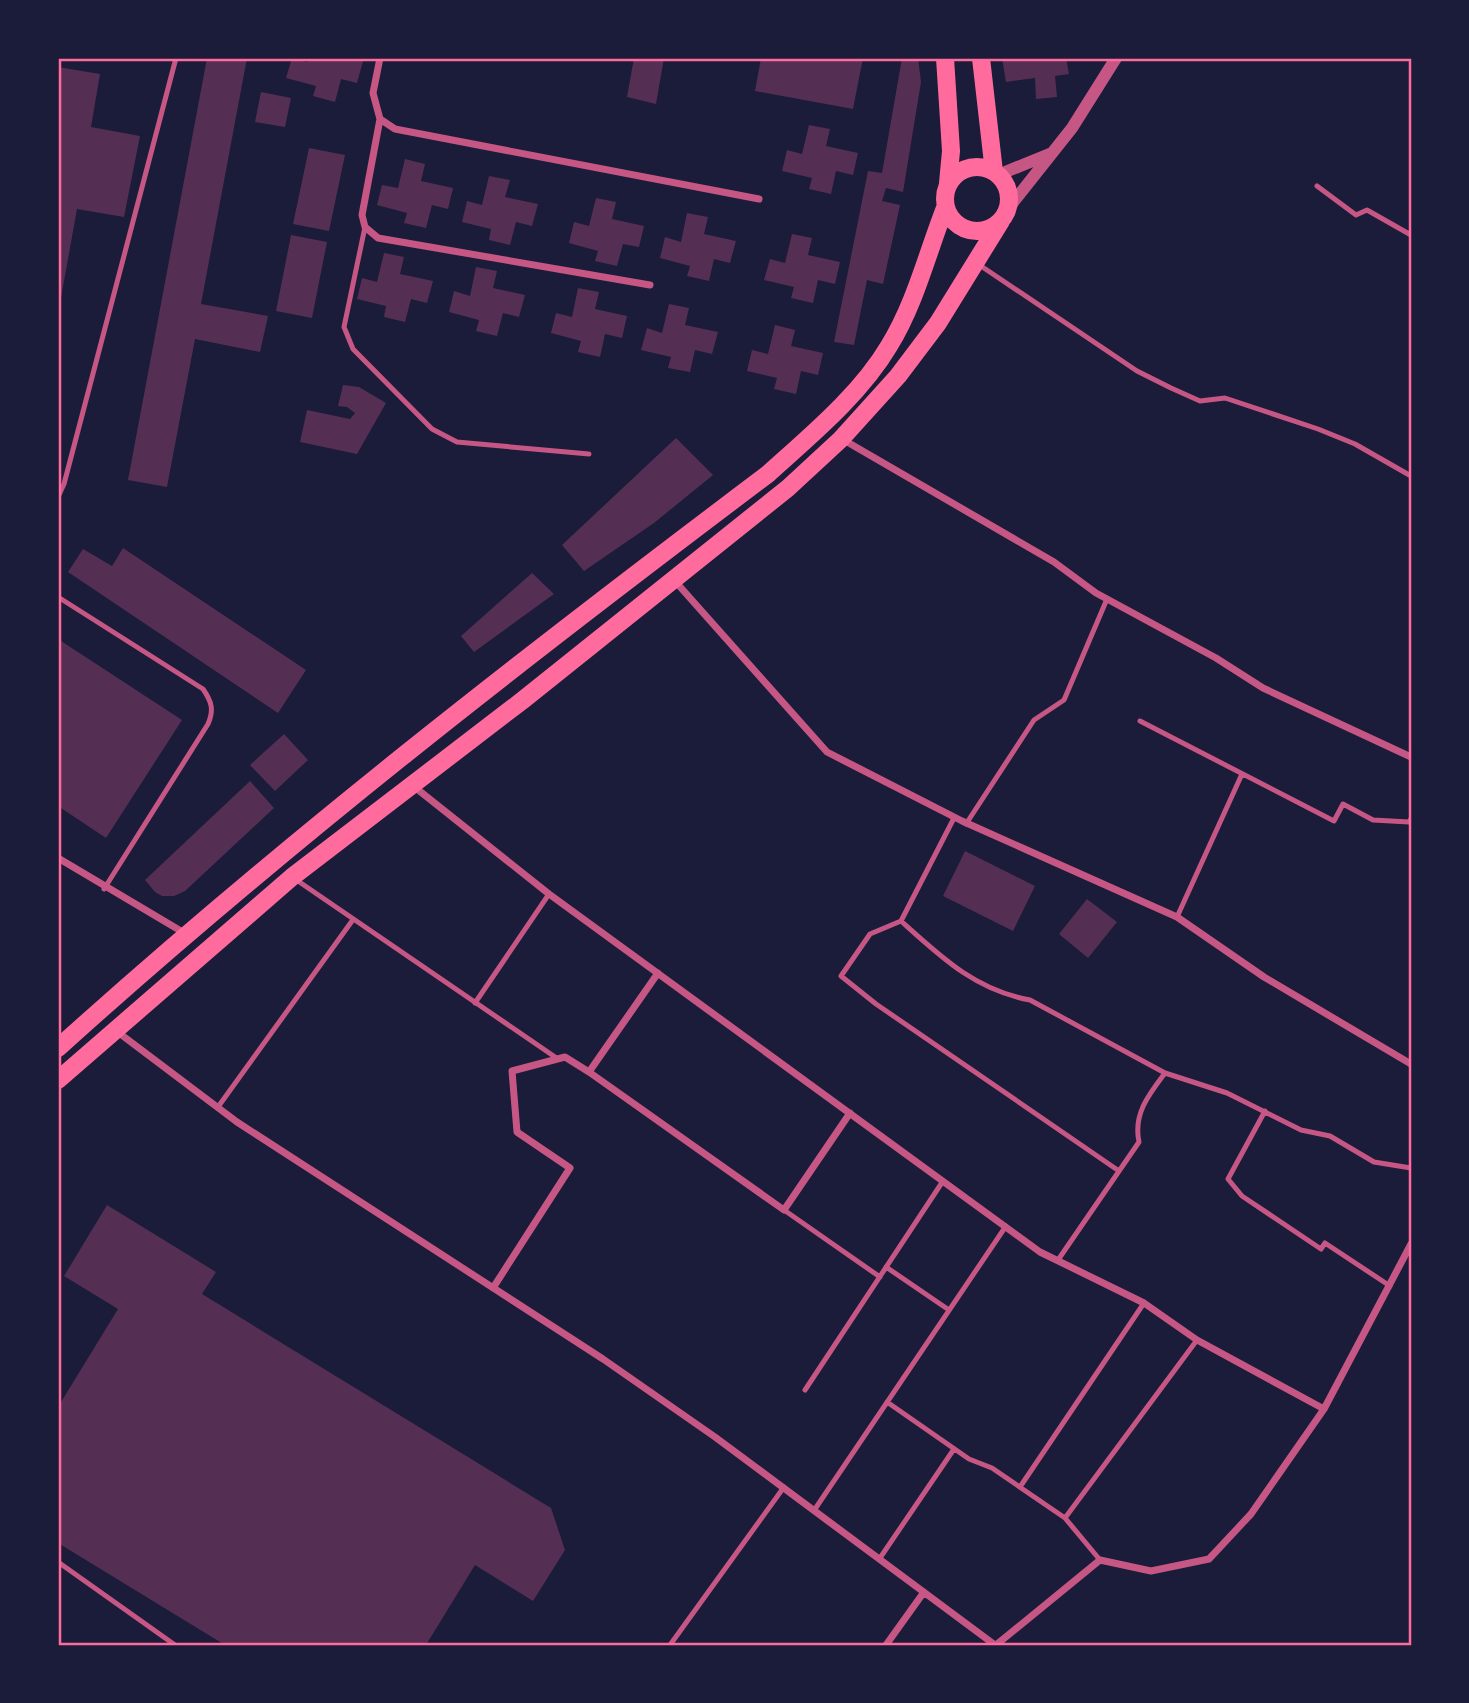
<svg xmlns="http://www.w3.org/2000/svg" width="1469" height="1703" viewBox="0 0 1469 1703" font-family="'Varela Round',sans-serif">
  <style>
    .building { fill: #542f53 }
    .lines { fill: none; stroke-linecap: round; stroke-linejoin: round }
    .service { stroke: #c65784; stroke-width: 5 }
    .minor { stroke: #c65784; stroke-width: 7 }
    .tertiary { stroke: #c65784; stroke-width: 12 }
    .primary { stroke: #ff6b9d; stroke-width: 18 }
    .neatline { fill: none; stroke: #ff6b9d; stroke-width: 2.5 }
  </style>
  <rect width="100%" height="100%" fill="#1b1b3a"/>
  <!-- building -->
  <path class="building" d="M 207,58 L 247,58 L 201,304 L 268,316 L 260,352 L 195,339 L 167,487 L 128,480 Z
    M 292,58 L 307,62 L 308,58 L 348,58 L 363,61 L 357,83 L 341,79 L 335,102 L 313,96 L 316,86 L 286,78 Z
    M 634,58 L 664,58 L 656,104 L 627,97 Z
    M 761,58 L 863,58 L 853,109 L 755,91 Z
    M 902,58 L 918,58 L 921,82 L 903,192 L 886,188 L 882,201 L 900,205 L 883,284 L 867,280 L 854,345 L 834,342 L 868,171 L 882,173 Z
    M 1002,58 L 1066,58 L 1069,74 L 1055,76 L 1057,97 L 1036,99 L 1035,78 L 1006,82 Z
    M 58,67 L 100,74 L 91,127 L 140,136 L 124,217 L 77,209 L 59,309 Z
    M 261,92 L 291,98 L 285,127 L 255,122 Z
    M 809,125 L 830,129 L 826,146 L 858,153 L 853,175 L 836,171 L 831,194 L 809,189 L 812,178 L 782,171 L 787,150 L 802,154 Z
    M 309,148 L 345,155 L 329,231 L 293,224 Z
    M 405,159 L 425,164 L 421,181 L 453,188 L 448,209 L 432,205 L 426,228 L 404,223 L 407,213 L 377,205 L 382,185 L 398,188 Z
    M 489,176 L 510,180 L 505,197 L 538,204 L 532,226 L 516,222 L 510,245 L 489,240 L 491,229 L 462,222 L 467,201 L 482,205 Z
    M 596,198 L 616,202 L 612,219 L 644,226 L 639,247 L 623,244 L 617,266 L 595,261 L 598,251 L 569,243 L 574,222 L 589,226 Z
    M 687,213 L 708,217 L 704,234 L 736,241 L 730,263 L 714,259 L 709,281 L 687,276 L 690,266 L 660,258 L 665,237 L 681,242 Z
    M 792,234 L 812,238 L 808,255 L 840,262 L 835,284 L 818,280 L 813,303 L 791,298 L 794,287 L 764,280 L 770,259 L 785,263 Z
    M 291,235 L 327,242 L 312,318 L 276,311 Z
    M 384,253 L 404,257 L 400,274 L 433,281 L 427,303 L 411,299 L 405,322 L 384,317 L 386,306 L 357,299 L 362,278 L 377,282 Z
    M 476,267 L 497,271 L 493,288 L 525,295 L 519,317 L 503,313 L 497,336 L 476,331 L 479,320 L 449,312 L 454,291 L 470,296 Z
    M 578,288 L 599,292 L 595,309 L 627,316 L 622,338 L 605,334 L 600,357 L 578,352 L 581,341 L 551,333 L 556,313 L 572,317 Z
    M 669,304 L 689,308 L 685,325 L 718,332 L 712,354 L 695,350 L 690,372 L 668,368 L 671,357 L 641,350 L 647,328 L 662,333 Z
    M 775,325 L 795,330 L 791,346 L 823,353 L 818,375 L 801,371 L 796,394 L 774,389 L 777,378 L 747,371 L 752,350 L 768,354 Z
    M 343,385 L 359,387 L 386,403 L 357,454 L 300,442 L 307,410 L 350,419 L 355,413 L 347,407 L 338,406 Z
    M 676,438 L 713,475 L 654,523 L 584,571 L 562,545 Z
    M 123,548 L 306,670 L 278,713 L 68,572 L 83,549 L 112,566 Z
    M 532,573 L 554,594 L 474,652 L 461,636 Z
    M 58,639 L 182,720 L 106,838 L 58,806 Z
    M 284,734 L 308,760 L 275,791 L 250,765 Z
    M 250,781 L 274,808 L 185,891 L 174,896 L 162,896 L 155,892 L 145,880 Z
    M 965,851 L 1035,886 L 1013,931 L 943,896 Z
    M 1087,899 L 1117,922 L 1088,958 L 1059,934 Z
    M 107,1205 L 216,1272 L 202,1294 L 551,1508 L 565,1550 L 533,1601 L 475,1565 L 426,1645 L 225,1645 L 58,1543 L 58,1407 L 118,1309 L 64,1276 Z"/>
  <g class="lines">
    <!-- service -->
    <path class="service" d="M 1317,186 L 1356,215 L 1367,210 L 1411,235
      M 365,227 L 344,327 L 353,349 L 432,429 L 457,442 L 589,454
      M 978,264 L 1137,371 L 1171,388 L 1200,401 L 1225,398 L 1318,429 L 1355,444 L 1411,476
      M 58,497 L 64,484 L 176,58
      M 58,597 L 203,689 C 212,702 214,710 208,724 L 104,889
      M 1140,721 L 1334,821 L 1343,804 L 1373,820 L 1409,822 L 1411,819
      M 954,818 L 901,921 L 870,934 L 841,976 L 876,1004 L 1119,1171
      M 966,824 L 1034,720 L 1064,700 L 1107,599
      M 295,879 L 558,1059
      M 1177,917 L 1242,774
      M 901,921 C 941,957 975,990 1030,1000 L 1165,1073 L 1227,1093 L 1301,1130 L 1330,1136 L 1374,1162 L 1411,1168
      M 475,1003 L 549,894
      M 218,1107 L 352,921
      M 1265,1111 L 1228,1179 L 1242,1196 L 1321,1249 L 1325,1243 L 1390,1286
      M 784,1210 L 880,1277
      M 1058,1260 L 1139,1142 C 1133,1114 1149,1094 1165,1073
      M 886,1267 L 949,1310
      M 805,1390 L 943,1181
      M 887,1402 L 969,1459 L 992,1468 L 1065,1518 L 1100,1560
      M 1020,1487 L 1144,1303
      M 815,1509 L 1006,1226
      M 1065,1518 L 1197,1340
      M 880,1558 L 954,1449
      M 58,1562 L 175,1645
      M 670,1645 L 784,1487"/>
    <!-- minor -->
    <path class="minor" d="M 380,58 L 373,93 L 380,119 L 395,129 L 759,199
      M 380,119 L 362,215 L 365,227 L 378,238 L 650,285
      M 842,439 L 1054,562 L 1096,593 L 1216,658 L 1263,688 L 1411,757
      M 674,580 L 827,752 L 962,821 L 1177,917 L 1264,977 L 1411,1064
      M 412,785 L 549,894 L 1040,1252 L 1144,1303 L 1197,1340 L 1324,1409
      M 58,858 L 186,934
      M 115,1030 L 237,1122 L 603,1359 L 715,1437 L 995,1645
      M 589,1072 L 784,1210 L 850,1113
      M 493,1288 L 570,1168 L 517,1132 L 512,1071 L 565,1057 L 589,1072 L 658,973
      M 886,1645 L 924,1592
      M 996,1645 L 1100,1560 L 1151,1571 L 1209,1559 L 1251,1514 L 1324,1409 L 1411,1244"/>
    <!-- tertiary -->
    <path class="tertiary" d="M 998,175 L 1052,153
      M 1007,210 L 1072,128 L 1116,58"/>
    <!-- primary -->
    <path class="primary" d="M 945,58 L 951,151 L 948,183
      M 981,58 L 994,172
      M945 199a32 32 0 1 1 64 0a32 32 0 1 1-64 0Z
      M 58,1048 C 284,844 525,657 768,474 C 810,436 860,395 889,346 C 915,304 927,254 945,208
      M 58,1080 L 292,877 L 523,700 L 788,488 L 841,439 L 898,376 L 938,323 L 1001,221"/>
  </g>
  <!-- border -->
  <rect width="1469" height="1703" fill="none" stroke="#1b1b3a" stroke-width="119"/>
  <rect x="60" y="60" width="1350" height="1584" class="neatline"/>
</svg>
